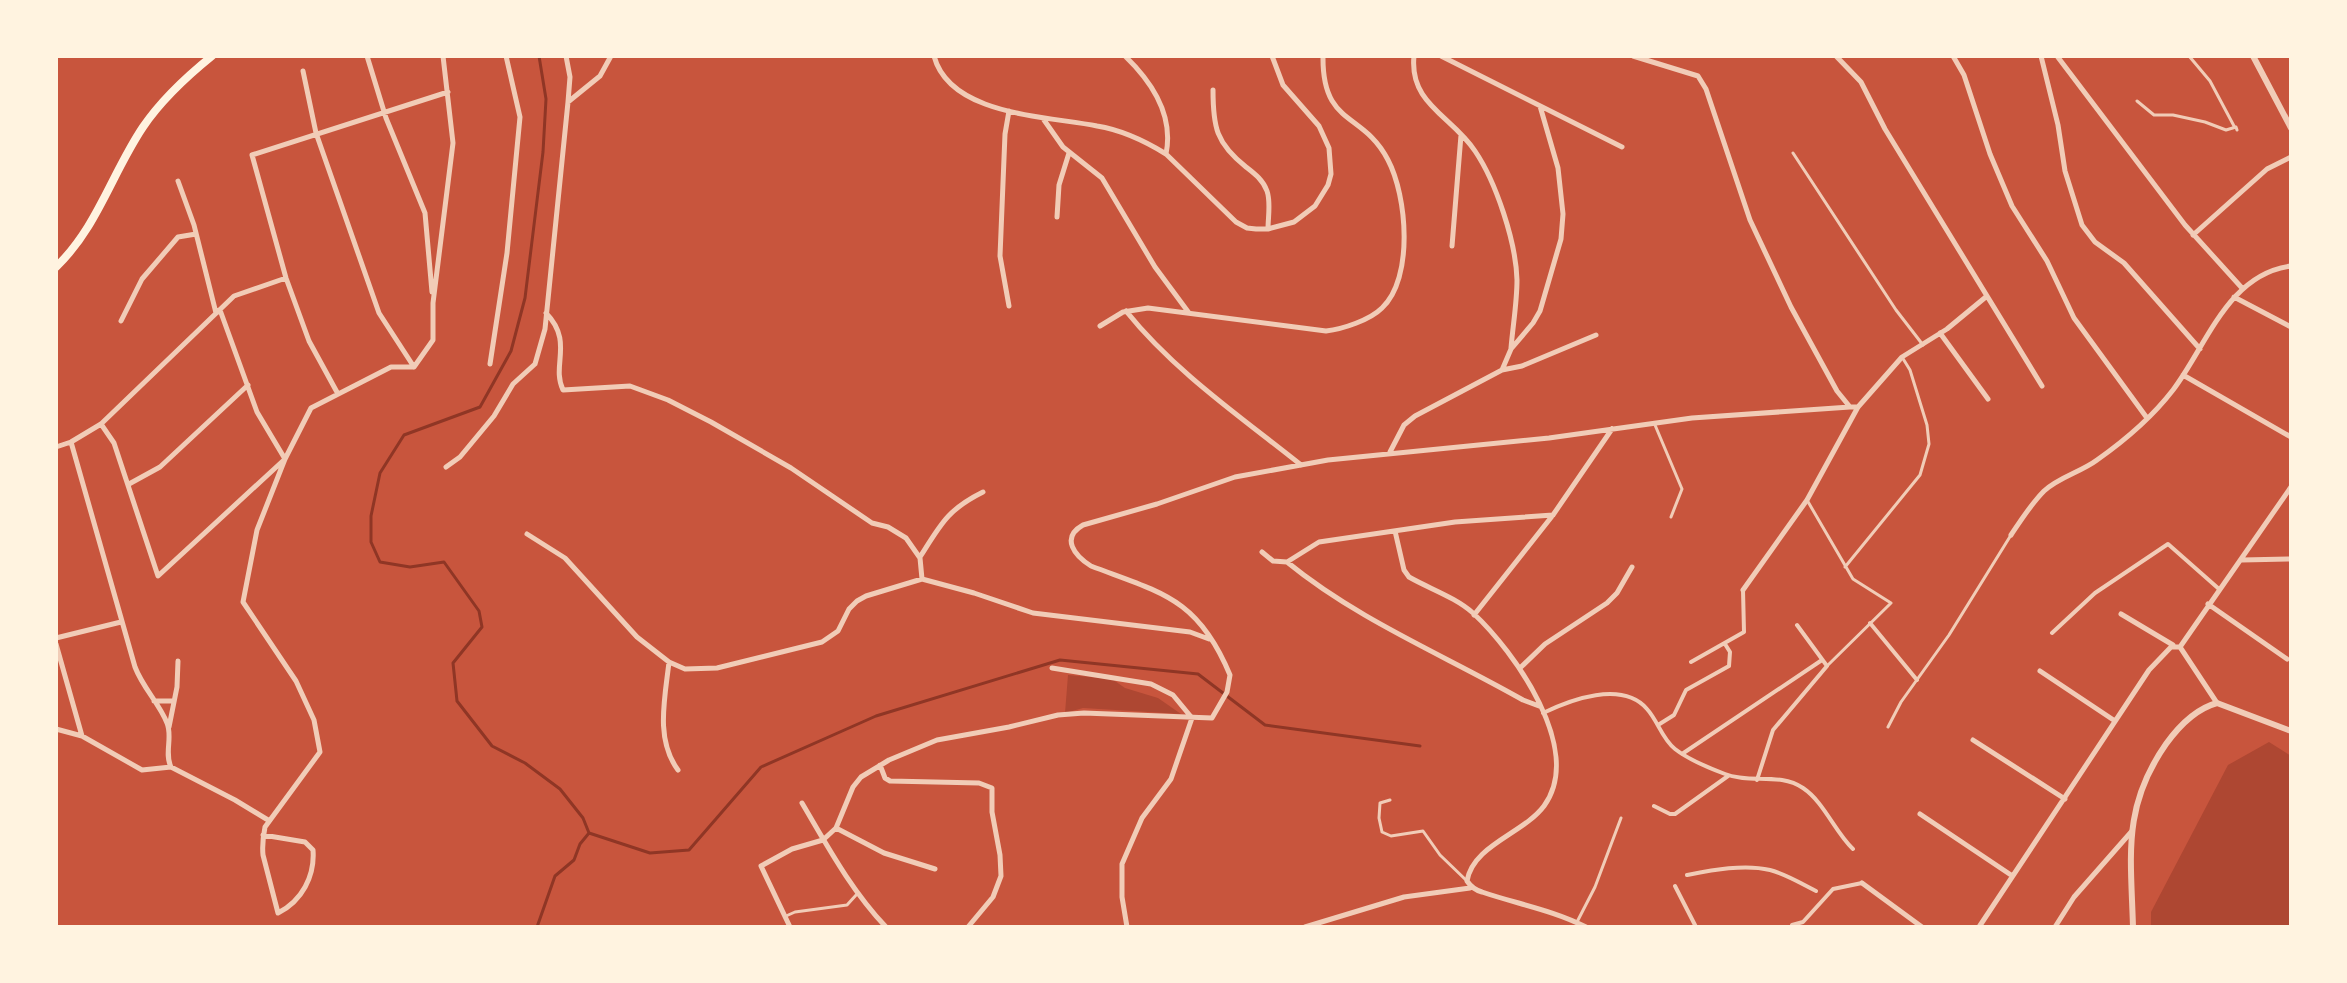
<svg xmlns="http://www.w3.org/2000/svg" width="2347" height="983" viewBox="0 0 2347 983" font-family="Helvetica,sans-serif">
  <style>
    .green { fill: #ae4732 }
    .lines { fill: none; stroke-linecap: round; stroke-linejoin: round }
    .stream { stroke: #8f3625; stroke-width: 3 }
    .service { stroke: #f1ccb7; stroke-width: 3 }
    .pedestrian { stroke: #f1ccb7; stroke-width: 4 }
    .minor { stroke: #f1ccb7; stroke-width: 5 }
    .tertiary { stroke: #f1ccb7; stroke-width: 6 }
    .primary { stroke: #fff3e0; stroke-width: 8 }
  </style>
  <rect width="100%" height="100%" fill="#c8553d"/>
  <!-- green -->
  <path class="green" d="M 1068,675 L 1112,679 L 1125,688 L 1158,698 L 1181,714 L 1083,708 L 1065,713 Z
    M 2269,742 L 2291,756 L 2291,927 L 2151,927 L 2151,912 L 2228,765 Z"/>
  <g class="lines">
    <!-- stream -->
    <path class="stream" d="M 589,833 L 650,853 L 689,850 L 761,767 L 876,716 L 1060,660 L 1198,674 L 1265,725 L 1420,746
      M 537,927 L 555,876 L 574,860 L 580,844 L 589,833 L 583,818 L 560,789 L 525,763 L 492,746 L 457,701 L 453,663 L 482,627 L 479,611 L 444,562 L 410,567 L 380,562 L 371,542 L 371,516 L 380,473 L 404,435 L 480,407 L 511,351 L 525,298 L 543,152 L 546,99 L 539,56"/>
    <!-- service -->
    <path class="service" d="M 2189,56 L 2210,81 L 2234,126
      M 2137,101 L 2154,115 L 2173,115 L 2205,122 L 2226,130 L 2236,127 L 2237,130
      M 1793,153 L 1896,310 L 1923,345
      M 1655,425 L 1682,489 L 1671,517
      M 1807,500 L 1853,579 L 1891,603 L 1827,666
      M 1845,567 L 1920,475 L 1929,444 L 1927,425 L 1910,370 L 1902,357
      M 1888,727 L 1901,702 L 1949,635 L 2011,535
      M 1390,800 L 1380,803 L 1379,818 L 1382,832 L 1391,836 L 1423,831 L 1440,855 L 1467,881
      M 786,916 L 795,912 L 847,905 L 857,894
      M 1577,922 L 1595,887 L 1621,818"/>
    <!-- pedestrian -->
    <path class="pedestrian" d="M 1870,623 L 1917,680
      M 2052,633 L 2095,593 L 2168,544 L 2219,589
      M 1691,662 L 1744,632 L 1743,590
      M 1543,713 C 1570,700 1622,680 1647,709 C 1658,721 1662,739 1675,749 C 1689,760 1709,768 1725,774 C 1751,784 1779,772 1803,788 C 1824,802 1835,832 1853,849
      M 1658,725 L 1674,715 L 1686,690 L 1729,666 L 1730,652 L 1725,644
      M 1682,754 L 1822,660
      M 1757,780 L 1773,730 L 1827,666 L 1797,625
      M 1654,806 L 1670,814 L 1675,814 L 1728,776
      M 1687,875 C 1713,870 1744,864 1770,870 C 1786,874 1802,884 1816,891
      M 1675,886 L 1696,927
      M 1792,925 L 1803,922 L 1833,889 L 1862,883"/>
    <!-- minor -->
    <path class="minor" d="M 367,56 L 386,118 L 425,213 L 432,292
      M 566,56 L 570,77 L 568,102
      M 934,56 C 950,116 1048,116 1097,126 C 1122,130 1145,141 1166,154 L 1236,222 L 1247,228 L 1256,229 L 1268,229 L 1294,222 L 1315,206 L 1328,185 L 1331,174 L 1329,148 L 1319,126 L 1283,85 L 1272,56
      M 1125,56 C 1152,82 1174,115 1166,154
      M 1414,56 C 1409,104 1452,116 1475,151 C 1496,182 1516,242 1517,280 C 1517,302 1513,325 1511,348
      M 1441,56 L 1622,147
      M 1633,56 L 1698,76 L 1706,89 L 1750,220 L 1791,307 L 1837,391 L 1850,407 L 1858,407
      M 1836,56 L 1861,82 L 1885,129 L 2042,386
      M 1953,56 L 1964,75 L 1990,154 L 2012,206 L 2047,261 L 2074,318 L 2147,418
      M 2041,56 L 2058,125 L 2065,171 L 2082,225 L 2095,242 L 2124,263 L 2200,349
      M 2057,56 L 2185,225 L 2242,288
      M 303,71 L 316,133 L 379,313 L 414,367
      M 1213,90 C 1213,127 1216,143 1246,167 C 1255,174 1263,180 1267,191 C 1271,202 1268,217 1268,229
      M 1044,120 L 1063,147 L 1102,178 L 1155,267 L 1189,313
      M 178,181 L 194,225 L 216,313
      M 1057,217 L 1059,185 L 1069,153
      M 2193,235 L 2267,169 L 2291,157
      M 1452,246 L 1461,135
      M 2234,297 L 2291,327
      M 1009,306 L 1000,256 L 1005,134 L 1009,111
      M 220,310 L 257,412 L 285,459 L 257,530 L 243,602 L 296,681 L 314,720 L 320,752 L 265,827 C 263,837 262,845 263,855 L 278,913 C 302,901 315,876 313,850 L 305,842 L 263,835
      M 1126,311 C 1175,372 1241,417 1301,465
      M 546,313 C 574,342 551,365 563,390 L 630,386 L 668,400 L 711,422 L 791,468 L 872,523 L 888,527 L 906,538 L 920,558 L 922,579 L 974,593 L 1033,613 L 1190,632 L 1209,639
      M 121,321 L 142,279 L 178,237 L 196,234
      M 1100,326 L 1123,312 L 1148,308 L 1326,331 C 1343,329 1370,320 1382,308 C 1414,278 1407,196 1388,160 C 1363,111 1322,127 1323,56
      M 1940,333 L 1988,399
      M 490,364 L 507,253 L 520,117 L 506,56
      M 1502,370 L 1522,366 L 1596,335
      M 2183,375 L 2291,437
      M 338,394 L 309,341 L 286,278 L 252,155 L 448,92
      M 101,424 L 114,443 L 158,576 L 285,459 L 311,408 L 391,367 L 414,367 L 433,340 L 433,303 L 453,143 L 443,56
      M 71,442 L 135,667 C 143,688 159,703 167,723 C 173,737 164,753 171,767 L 235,800 L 268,820
      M 56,447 L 71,442 L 101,424 L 234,296 L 286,278
      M 1390,452 L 1404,425 L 1415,416 L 1502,370 L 1511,349 L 1533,323 L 1540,311 L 1561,239 L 1563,214 L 1558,168 L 1540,106
      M 446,467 L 460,457 L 494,416 L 513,384 L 535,364 L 545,329 L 568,102 L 600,76 L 611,56
      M 129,484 L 160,467 L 248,385
      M 1395,531 L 1404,570 L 1409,577 C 1430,589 1455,597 1473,613 C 1514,651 1585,750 1544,806 C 1523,834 1473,845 1467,881 C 1471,887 1475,890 1482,892 C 1517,904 1553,910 1586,927
      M 527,534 L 565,558 L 637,637 L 669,662 L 685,669 L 717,668 L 822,642 L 838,631 L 849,609 L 857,601 L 866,596 L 922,579
      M 2011,535 C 2021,520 2031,504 2044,491 C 2059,477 2081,472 2097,460 C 2124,441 2153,416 2173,390 C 2207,345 2228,274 2291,266
      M 1262,552 L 1273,561 L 1287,562 L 1319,542 L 1455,522 L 1553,515
      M 920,557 C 941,524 947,510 983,492
      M 2242,560 L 2291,559
      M 1287,562 C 1358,620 1444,655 1523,700 L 1539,706
      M 1743,590 L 1807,500 L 1858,407 L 1902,357 L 1947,329 L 1987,296
      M 2208,604 L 2287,659
      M 2121,614 L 2173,645
      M 1474,615 L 1553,515 L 1612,429
      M 56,638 L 121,622
      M 56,644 L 82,736
      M 669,662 C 665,698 655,739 678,770
      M 1052,668 L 1151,684 L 1173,695 L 1192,718 L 1171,779 L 1142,818 L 1122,864 L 1122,897 L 1127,927
      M 1520,668 L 1545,644 L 1607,603 L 1617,593 L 1632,567
      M 2040,671 L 2115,721
      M 154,701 L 174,701
      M 2217,703 L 2180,647 L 2291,487
      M 169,727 L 177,687 L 178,661
      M 56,729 L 82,736 L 142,770 L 171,767
      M 1973,740 L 2065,799
      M 880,765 L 885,778 L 890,781 L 979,783 L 992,788 L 992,812 L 1000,855 L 1001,876 L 993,897 L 968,927
      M 802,803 C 828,847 851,890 886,927
      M 1920,814 L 2011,875
      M 836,828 L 884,853 L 935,869
      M 1862,883 L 1922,927
      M 790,927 L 761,866 L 792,849 L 823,840 L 836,828 L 853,787 L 861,777 L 889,760 L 937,740 L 1009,727 L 1058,715 L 1084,713 L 1212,718 L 1227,692 L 1230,675 C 1198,598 1162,593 1091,566 C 1075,556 1060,538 1083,525 L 1157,504 L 1235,477 L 1328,460 L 1549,438 L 1692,418 L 1850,407
      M 1305,927 L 1404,897 L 1470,888
      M 1979,927 L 2149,670 L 2171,647 L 2180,647
      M 2055,927 L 2074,897 L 2132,831"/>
    <!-- tertiary -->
    <path class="tertiary" d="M 2253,56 L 2291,128
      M 2133,927 C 2131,855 2122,807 2166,744 C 2179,726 2195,709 2217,703 L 2291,731"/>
    <!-- primary -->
    <path class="primary" d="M 56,267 C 97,228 112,173 143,127 C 162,99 186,77 212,56"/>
  </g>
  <!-- border -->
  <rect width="2347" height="983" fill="none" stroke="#fff3e0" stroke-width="116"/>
</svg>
